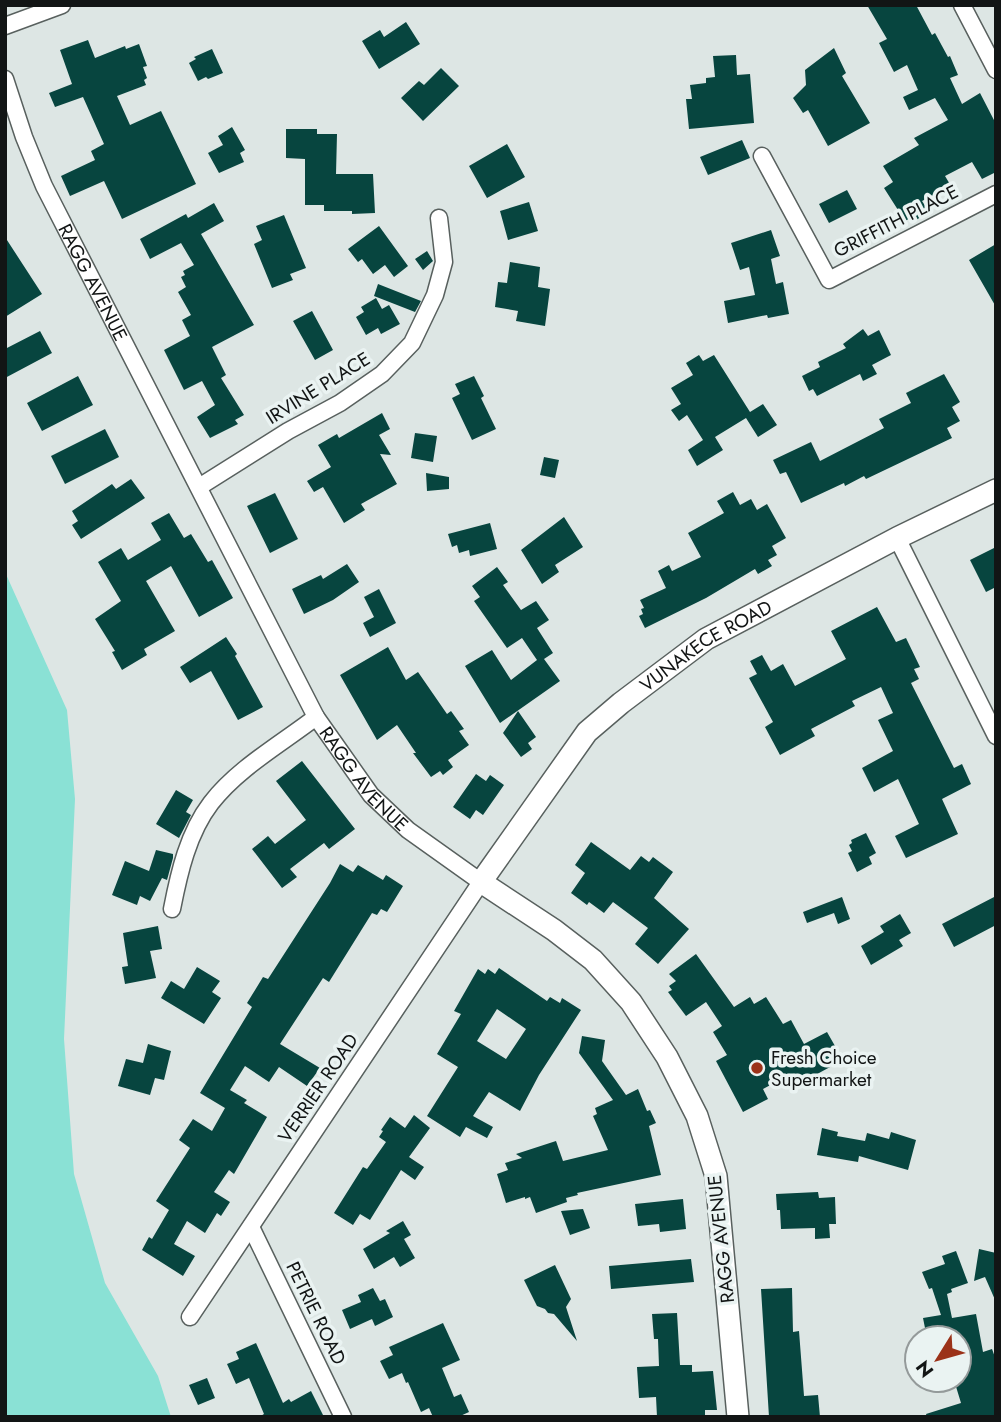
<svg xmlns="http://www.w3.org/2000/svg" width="1001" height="1422" viewBox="0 0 1001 1422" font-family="Jost,sans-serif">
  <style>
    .green { fill: #8ae1d5 }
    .building { fill: #07453f; fill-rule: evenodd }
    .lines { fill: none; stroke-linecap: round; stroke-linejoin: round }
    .street-casing { stroke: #58605e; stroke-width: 19 }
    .secondary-casing { stroke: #58605e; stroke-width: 24 }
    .street { stroke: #fff; stroke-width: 16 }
    .secondary { stroke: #fff; stroke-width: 21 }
    .poi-dot { fill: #9b3219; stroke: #eaf3f2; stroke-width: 2.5 }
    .labels { text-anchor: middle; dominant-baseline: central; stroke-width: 7; stroke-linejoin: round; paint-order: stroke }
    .street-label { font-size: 19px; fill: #121515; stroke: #eaf3f2 }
    .poi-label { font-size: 19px; fill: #121515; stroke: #eaf3f2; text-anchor: start }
  </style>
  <rect width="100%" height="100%" fill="#dde6e4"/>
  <!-- green -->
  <path class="green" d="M 5,572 L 67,710 L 75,799 L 64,1039 L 74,1174 L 105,1283 L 158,1376 L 171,1417 L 5,1417 Z"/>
  <!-- building -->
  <path class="building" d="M 867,5 L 916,5 L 932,35 L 935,33 L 948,57 L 950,56 L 958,75 L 950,78 L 962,104 L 980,93 L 996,124 L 996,172 L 982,179 L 972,162 L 945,176 L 951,186 L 922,201 L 929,212 L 916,220 L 914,216 L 905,221 L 884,188 L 893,182 L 883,166 L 919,145 L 914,138 L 948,120 L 935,98 L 909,110 L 903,97 L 918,90 L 907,65 L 894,72 L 879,43 L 887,39 Z
    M 406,22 L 420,44 L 379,69 L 362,41 L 380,30 L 384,37 Z
    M 88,40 L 95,58 L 125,46 L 126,49 L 139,44 L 147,66 L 143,67 L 147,78 L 144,80 L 146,85 L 117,96 L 130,125 L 161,111 L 196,184 L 122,219 L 104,181 L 70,196 L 61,176 L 95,160 L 91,151 L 104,144 L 83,97 L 55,107 L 49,93 L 72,84 L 60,50 Z
    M 834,48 L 846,73 L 842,76 L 870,123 L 828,146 L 808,110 L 803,113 L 793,98 L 806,85 L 805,70 Z
    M 212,49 L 223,73 L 208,79 L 206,77 L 198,81 L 189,63 L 196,59 L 194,57 Z
    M 736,55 L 737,75 L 750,74 L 754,123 L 689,129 L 686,99 L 692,99 L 690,85 L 706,83 L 706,78 L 715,77 L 713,56 Z
    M 441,68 L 459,86 L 423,121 L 401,98 L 419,81 L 424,85 Z
    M 232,127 L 245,150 L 240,153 L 244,162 L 219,173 L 208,153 L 223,145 L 218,136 Z
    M 286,129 L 317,129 L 317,134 L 337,134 L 336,174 L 373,174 L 375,213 L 352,214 L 352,211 L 324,211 L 324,205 L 305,205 L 305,159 L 286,158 Z
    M 742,140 L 750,158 L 708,175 L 700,157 Z
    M 507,144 L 525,177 L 487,198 L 469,166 Z
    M 847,190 L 857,209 L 829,223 L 819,204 Z
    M 529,202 L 538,231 L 508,240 L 500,211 Z
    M 214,203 L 224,221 L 201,234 L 254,325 L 212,347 L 226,375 L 221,378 L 244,415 L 235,420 L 238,424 L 210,438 L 197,417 L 215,405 L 202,381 L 184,390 L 164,350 L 190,336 L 182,320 L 191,315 L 178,292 L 186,287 L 181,277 L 185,275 L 183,271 L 194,265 L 181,243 L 150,259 L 140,239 L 186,214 L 188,218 Z
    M 284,215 L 306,268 L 290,274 L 293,280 L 272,288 L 254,244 L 262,240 L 256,226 Z
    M 379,226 L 408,266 L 394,277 L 385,265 L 373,274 L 362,259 L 358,262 L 348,249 Z
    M 771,230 L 780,256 L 771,259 L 776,284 L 783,282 L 789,314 L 768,318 L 767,315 L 728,323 L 724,301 L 755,295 L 749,267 L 740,270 L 731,243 Z
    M 5,237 L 42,294 L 5,317 Z
    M 996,244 L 996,307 L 969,260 Z
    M 427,251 L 433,261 L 423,270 L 415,259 Z
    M 510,262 L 540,267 L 538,287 L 550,289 L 545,326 L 516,321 L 518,311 L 495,307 L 498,282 L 507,283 Z
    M 378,284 L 421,301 L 415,312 L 374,296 Z
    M 376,298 L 382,309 L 389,305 L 400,324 L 381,334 L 378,328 L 366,335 L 356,317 L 364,312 L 361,307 Z
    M 312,311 L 333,350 L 315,360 L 293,321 Z
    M 863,329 L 868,336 L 879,330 L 891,355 L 872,365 L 877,374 L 863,381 L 860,374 L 817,396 L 813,389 L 809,391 L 802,376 L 820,367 L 818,362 L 846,348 L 843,344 Z
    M 40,331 L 52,353 L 5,378 L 5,349 Z
    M 699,355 L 703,361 L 714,355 L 750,412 L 763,404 L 777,425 L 758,437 L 746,418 L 715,437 L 723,450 L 697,466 L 688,450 L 703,440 L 687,415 L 679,421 L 671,410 L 681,404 L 671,388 L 693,375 L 686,363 Z
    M 944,374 L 960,402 L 952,407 L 960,421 L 947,428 L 952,438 L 866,479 L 864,476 L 845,486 L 844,483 L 801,503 L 786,472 L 780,474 L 773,460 L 811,442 L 820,461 L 884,428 L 879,419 L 911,403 L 906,393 Z
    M 78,376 L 93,405 L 42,431 L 27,403 Z
    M 474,376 L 484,396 L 481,398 L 496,429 L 472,440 L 452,398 L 460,394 L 455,384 Z
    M 382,413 L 390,429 L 379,435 L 391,455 L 380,454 L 397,484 L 361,504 L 365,510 L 344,523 L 323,487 L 314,492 L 307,481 L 331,467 L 318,445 L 337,434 L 339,438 Z
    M 105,429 L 119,457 L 65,484 L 51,456 Z
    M 415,433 L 437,436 L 433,462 L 411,458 Z
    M 544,457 L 559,460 L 555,478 L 540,475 Z
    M 426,473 L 449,477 L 449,489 L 427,491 Z
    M 131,479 L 145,498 L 81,539 L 72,525 L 78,521 L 72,511 L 112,484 L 116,489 Z
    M 733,492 L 740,505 L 751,499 L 757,510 L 767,504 L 786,538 L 772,546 L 777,555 L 768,560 L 772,566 L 758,574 L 755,569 L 706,598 L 645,628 L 639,616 L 643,614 L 641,609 L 644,608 L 640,600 L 666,588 L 658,571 L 669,565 L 672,571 L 701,557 L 688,533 L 724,513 L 717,501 Z
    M 275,493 L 298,539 L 270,553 L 247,506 Z
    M 169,513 L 184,538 L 191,534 L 208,562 L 212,560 L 233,598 L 199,617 L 171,566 L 146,581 L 175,631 L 144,649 L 147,655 L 122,670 L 112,652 L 115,651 L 95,619 L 121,601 L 98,562 L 121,548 L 128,560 L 161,540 L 151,523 Z
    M 564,517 L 583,547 L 555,565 L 559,572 L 542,584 L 521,550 Z
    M 490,523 L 497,549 L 470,556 L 469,550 L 459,553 L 457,545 L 452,547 L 448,534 Z
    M 996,547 L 996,587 L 986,592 L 970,560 Z
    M 347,564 L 359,582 L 333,600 L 304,614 L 292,589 L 321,575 L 323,579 Z
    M 497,567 L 508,582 L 503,585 L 521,610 L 536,601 L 549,620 L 537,628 L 553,653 L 544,659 L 560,681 L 500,723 L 465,666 L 492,650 L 511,680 L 537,660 L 522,638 L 507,648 L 474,601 L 480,597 L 472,586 Z
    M 379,589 L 396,623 L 370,637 L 363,623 L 374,617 L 364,597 Z
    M 877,607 L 896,642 L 906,638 L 920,667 L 914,669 L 919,679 L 911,683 L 954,768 L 962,764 L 971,784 L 942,799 L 958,834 L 906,858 L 895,836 L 919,824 L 898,779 L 874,792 L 862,768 L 893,751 L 878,720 L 893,713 L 881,687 L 852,701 L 855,706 L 811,729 L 815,736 L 780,755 L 765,727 L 773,722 L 749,678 L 757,674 L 750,661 L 762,655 L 771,671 L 783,664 L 795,686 L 846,659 L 831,631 Z
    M 226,637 L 237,654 L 235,656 L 263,707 L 238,720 L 211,671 L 190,683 L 180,667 Z
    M 388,647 L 406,680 L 418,672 L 447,714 L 451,711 L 464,729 L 459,731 L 469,745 L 448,760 L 453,767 L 443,775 L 440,771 L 431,777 L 413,753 L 416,753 L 397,725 L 377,740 L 340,675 Z
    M 518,711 L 536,737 L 528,743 L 532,749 L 521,757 L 503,733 Z
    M 302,761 L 355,829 L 329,849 L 324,843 L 290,869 L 297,877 L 282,888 L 252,849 L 268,836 L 275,844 L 306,820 L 276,781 Z
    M 476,774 L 486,781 L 490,775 L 504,785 L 483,815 L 476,810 L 470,819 L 453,807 Z
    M 176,790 L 193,800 L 186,812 L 191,815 L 179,838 L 156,824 Z
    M 866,833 L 876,853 L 869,857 L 872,864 L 857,872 L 848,853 L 852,851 L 849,845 L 852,843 L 851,840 Z
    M 591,842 L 630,870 L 641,856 L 649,862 L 653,857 L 673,872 L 654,898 L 689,929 L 658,964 L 635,944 L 648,928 L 613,902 L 604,913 L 589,902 L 587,905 L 571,893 L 585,873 L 575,865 Z
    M 156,850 L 173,854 L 173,858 L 167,880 L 162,878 L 150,901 L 140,896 L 137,905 L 112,895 L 125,861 L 149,871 Z
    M 340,864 L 353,872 L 358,865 L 383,880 L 386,875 L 403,886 L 387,912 L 381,909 L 377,915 L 372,913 L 329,982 L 323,978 L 280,1044 L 320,1068 L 307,1086 L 279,1067 L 269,1082 L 245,1066 L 230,1090 L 247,1100 L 244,1103 L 267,1117 L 234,1174 L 229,1170 L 214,1192 L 230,1202 L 221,1216 L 217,1213 L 205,1233 L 187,1221 L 174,1244 L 195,1256 L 183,1276 L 142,1250 L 149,1237 L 152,1239 L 169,1210 L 156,1201 L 190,1148 L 179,1140 L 193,1119 L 212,1131 L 225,1108 L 200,1093 L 252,1007 L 247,1003 L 263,977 L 268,979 L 330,883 Z
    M 996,896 L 996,925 L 954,947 L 942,924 Z
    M 842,897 L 850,919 L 838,924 L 834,913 L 807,923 L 803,912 Z
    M 900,914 L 911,933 L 899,940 L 903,946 L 871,965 L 861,946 L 884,932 L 880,926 Z
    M 158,926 L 162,949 L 150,951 L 156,978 L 125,984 L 122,967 L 128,966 L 123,933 Z
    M 696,954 L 734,1007 L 750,997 L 754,1004 L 766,997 L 783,1024 L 791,1020 L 804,1044 L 827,1032 L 843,1060 L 795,1086 L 789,1075 L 763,1089 L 768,1099 L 743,1112 L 716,1061 L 727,1055 L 713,1032 L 722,1026 L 706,1002 L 686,1016 L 668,992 L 672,990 L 669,986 L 676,981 L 669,974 Z
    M 197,967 L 220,981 L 212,992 L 221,998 L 204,1024 L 161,998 L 171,981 L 184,989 Z
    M 499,968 L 547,1001 L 550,997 L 560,1003 L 562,998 L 581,1010 L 539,1075 L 520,1111 L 489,1092 L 473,1116 L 493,1127 L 487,1138 L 466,1127 L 460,1137 L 427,1116 L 458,1067 L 437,1054 L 461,1014 L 454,1011 L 478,969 L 485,974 L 488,969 L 495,974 ZM 497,1009 L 526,1029 L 506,1059 L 477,1041 Z
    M 582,1036 L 605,1040 L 602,1061 L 626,1095 L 638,1089 L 647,1111 L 650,1110 L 656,1123 L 649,1126 L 661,1175 L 577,1193 L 578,1195 L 566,1198 L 567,1202 L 536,1213 L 530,1197 L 525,1199 L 525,1197 L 506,1203 L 497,1174 L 508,1170 L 505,1163 L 522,1158 L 516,1154 L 556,1141 L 563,1161 L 608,1150 L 593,1116 L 597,1114 L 595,1108 L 613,1100 L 579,1053 Z
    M 148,1044 L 171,1051 L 164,1080 L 155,1078 L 150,1095 L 118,1086 L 126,1059 L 143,1063 Z
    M 414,1115 L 430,1128 L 409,1157 L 424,1167 L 415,1180 L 401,1170 L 370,1220 L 360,1214 L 353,1225 L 334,1213 L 363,1167 L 367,1169 L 386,1142 L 379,1137 L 383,1131 L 381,1130 L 390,1117 L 405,1128 Z
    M 822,1128 L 838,1132 L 837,1136 L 865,1141 L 867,1133 L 889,1139 L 891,1132 L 916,1140 L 908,1170 L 859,1156 L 858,1162 L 817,1155 Z
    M 818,1192 L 819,1198 L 835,1197 L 836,1224 L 829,1224 L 830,1238 L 815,1239 L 815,1228 L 781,1229 L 780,1210 L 777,1210 L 776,1194 Z
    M 683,1199 L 686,1229 L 660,1232 L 659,1224 L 638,1226 L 635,1204 Z
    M 583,1209 L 590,1228 L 570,1235 L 561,1211 Z
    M 403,1221 L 411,1235 L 404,1239 L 415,1258 L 400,1267 L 394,1257 L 374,1269 L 363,1249 L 390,1233 L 386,1231 Z
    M 979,1249 L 996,1253 L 996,1302 L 985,1277 L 974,1281 Z
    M 956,1251 L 968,1283 L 951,1289 L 952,1292 L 947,1294 L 952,1318 L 976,1314 L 983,1352 L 992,1349 L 996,1360 L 996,1417 L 927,1417 L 926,1414 L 961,1403 L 954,1380 L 959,1380 L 959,1338 L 927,1338 L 923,1318 L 941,1315 L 932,1288 L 929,1289 L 922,1272 L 945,1264 L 942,1256 Z
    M 691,1259 L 694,1282 L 611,1289 L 609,1266 Z
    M 555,1265 L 571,1299 L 566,1307 L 577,1341 L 554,1314 L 548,1313 L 545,1309 L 537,1306 L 524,1280 Z
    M 373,1288 L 380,1301 L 385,1299 L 393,1317 L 375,1326 L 372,1319 L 350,1329 L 342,1310 L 361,1302 L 358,1295 Z
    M 792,1288 L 793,1332 L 799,1331 L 804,1396 L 818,1395 L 820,1417 L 769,1417 L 761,1289 Z
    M 677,1313 L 680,1365 L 692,1365 L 692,1372 L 713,1371 L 717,1410 L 705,1410 L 705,1417 L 657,1417 L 656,1397 L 639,1398 L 637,1367 L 659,1366 L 658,1339 L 654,1339 L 652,1314 Z
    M 443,1323 L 460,1360 L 442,1368 L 454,1397 L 461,1394 L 469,1412 L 458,1417 L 433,1417 L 429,1408 L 421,1412 L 408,1382 L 406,1383 L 402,1373 L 389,1379 L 380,1361 L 393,1355 L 389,1347 Z
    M 256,1343 L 283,1403 L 289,1399 L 291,1402 L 311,1391 L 324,1417 L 259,1417 L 264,1414 L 249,1378 L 236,1384 L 227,1364 L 239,1359 L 236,1352 Z
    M 207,1378 L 215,1398 L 198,1405 L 189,1385 Z"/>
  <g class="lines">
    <!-- street casing -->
    <g class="street-casing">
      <g id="street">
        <path d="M 962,5 L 996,70"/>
        <path d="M 5,26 L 62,5"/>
        <path id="s1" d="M 5,79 L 24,137 L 44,186 L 316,717 L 371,795 L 408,830 L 481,882 L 190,1317"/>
        <path d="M 762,156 L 829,280 L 996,194"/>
        <path d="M 199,487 L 288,431 L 340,403 L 382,374 L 412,343 L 435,295 L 444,262 L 439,218"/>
        <path d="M 897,538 L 996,736"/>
        <path d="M 172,909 C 179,873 188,833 211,803 C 238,768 281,744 316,717"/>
        <path d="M 251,1227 L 343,1417"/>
      </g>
    </g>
    <!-- secondary casing -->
    <g class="secondary-casing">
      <g id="secondary">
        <path id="s2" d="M 738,1417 L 716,1176 L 697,1116 L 667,1057 L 631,1002 L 593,960 L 554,930 L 481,882 L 587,732 L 621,703 L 706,639 L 897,538 L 996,490"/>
      </g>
    </g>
    <!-- street -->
    <use href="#street" class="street"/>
    <!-- secondary -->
    <use href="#secondary" class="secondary"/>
  </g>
  <!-- markers -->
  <circle class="poi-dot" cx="757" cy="1068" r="7"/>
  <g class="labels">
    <!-- street labels -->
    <g class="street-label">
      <text transform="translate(896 221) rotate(-27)">GRIFFITH PLACE</text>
      <text stroke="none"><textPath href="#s1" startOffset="222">RAGG AVENUE</textPath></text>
      <text transform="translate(318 388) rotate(-32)">IRVINE PLACE</text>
      <text stroke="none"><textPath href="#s2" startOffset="961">VUNAKECE ROAD</textPath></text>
      <text stroke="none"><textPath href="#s1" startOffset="789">RAGG AVENUE</textPath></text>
      <text transform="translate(318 1088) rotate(-56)">VERRIER ROAD</text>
      <text transform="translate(721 1239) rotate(-96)">RAGG AVENUE</text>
      <text transform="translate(316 1313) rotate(64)">PETRIE ROAD</text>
    </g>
    <!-- poi labels -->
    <g class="poi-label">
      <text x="771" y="1057">Fresh Choice<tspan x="771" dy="22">Supermarket</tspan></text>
    </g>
  </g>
  <!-- border -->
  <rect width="1001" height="1422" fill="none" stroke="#121515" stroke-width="14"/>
  <!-- north arrow -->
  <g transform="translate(938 1359) rotate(233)"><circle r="33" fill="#eaf3f2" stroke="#949a9a" stroke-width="2"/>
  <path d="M0-5L12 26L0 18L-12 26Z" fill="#9b3219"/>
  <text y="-10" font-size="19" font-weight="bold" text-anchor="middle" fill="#121515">N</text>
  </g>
</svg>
